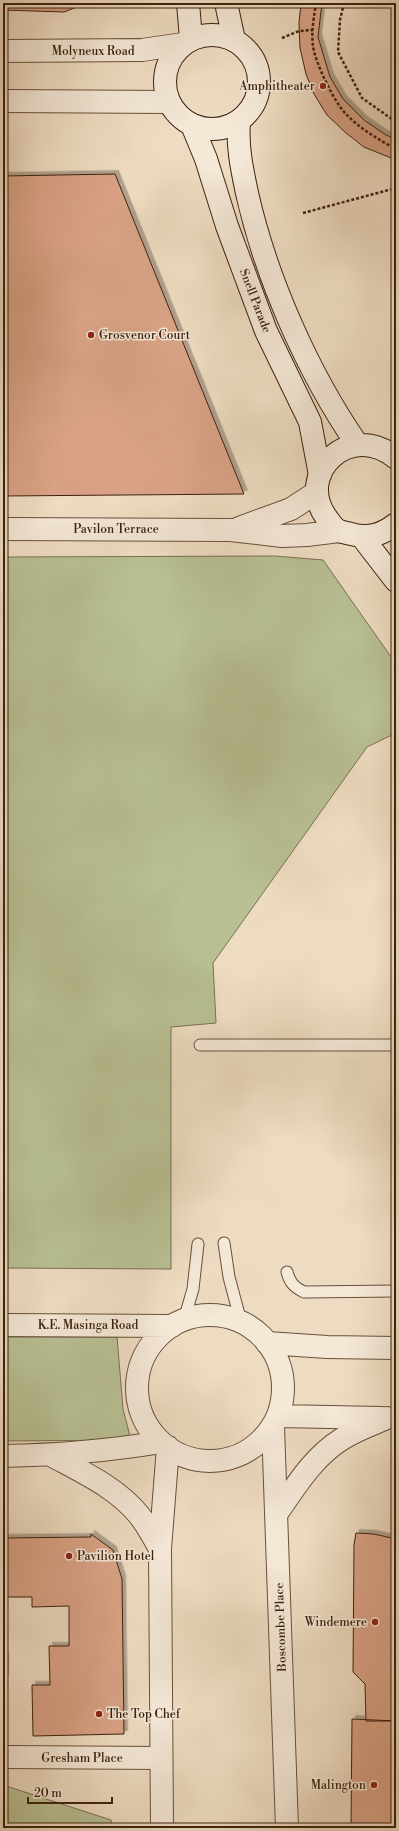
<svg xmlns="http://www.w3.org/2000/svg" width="399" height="1831" viewBox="0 0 399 1831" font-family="'Libre Bodoni',serif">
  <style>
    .green { fill: #b8c094; stroke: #7a7051 }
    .building { fill: #d9a286; stroke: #3c210e; filter: url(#shadow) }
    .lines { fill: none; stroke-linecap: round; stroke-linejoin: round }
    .service-casing { stroke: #68503b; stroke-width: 13 }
    .minor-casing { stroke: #68503b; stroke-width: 24 }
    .tertiary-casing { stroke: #68503b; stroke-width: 24 }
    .secondary-casing { stroke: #3c210e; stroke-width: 24 }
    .path { stroke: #3c210e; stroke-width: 2.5; stroke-dasharray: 3 2; stroke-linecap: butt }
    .service { stroke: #f4e8d7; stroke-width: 11 }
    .minor { stroke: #f4e8d7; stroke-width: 22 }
    .tertiary { stroke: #f4e8d7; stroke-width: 22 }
    .secondary { stroke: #f4e8d7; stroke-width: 22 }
    .poi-dot { fill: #8f2418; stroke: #f4e8d7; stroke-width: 1.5 }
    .labels { text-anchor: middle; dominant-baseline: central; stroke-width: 3; stroke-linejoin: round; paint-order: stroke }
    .street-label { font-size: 12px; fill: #3c210e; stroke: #f4e8d7 }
    .poi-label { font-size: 12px; fill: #3c210e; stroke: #f4e8d7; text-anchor: end }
  </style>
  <defs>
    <filter id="shadow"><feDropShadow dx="3.5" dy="-3.5" stdDeviation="0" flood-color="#0004"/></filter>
  </defs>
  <rect width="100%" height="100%" fill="#eedcc2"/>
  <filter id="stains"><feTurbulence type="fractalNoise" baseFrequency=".005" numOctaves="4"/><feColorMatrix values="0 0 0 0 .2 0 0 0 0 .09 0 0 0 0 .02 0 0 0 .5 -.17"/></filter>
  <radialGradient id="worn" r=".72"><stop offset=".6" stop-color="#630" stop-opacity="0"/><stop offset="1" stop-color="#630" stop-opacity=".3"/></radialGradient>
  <!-- green -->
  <path class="green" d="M 275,556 L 323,560 L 396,664 L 396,733 L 367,747 L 213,963 L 216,1023 L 171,1027 L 171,1269 L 3,1268 L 3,557 Z
    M 3,1337 L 117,1337 L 123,1409 L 131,1440 L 3,1441 Z
    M 3,1785 L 111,1820 L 112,1828 L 3,1828 Z"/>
  <!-- building -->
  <path class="building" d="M 3,3 L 87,3 L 64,12 L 3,10 Z
    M 301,3 L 322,3 L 318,37 L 330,77 L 343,99 L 364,120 L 386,135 L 396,139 L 396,160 L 364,147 L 346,133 L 327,115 L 314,94 L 306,74 L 300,48 L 299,23 Z
    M 115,174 L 244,494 L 3,496 L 3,176 Z
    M 396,962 L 396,972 L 392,970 Z
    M 356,1533 L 374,1534 L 396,1539 L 396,1721 L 366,1721 L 365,1684 L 353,1672 L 354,1545 Z
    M 91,1534 L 113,1550 L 122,1579 L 124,1734 L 33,1736 L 32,1685 L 50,1685 L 49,1646 L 69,1646 L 69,1606 L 32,1607 L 32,1597 L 3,1597 L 3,1538 L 91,1537 Z
    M 3,1656 L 5,1656 L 5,1678 L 3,1678 Z
    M 352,1719 L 396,1721 L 396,1828 L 351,1828 Z"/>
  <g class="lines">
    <!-- service casing -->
    <g class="service-casing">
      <path id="service" d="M 200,1045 L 396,1045
        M 224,1243 L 229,1277 L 241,1322
        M 287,1272 C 290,1283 294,1287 304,1292 L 396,1291
        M 184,1320 L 193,1289 L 198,1244"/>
    </g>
    <!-- minor casing -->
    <g class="minor-casing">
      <path id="minor" d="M 3,51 L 142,50 L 183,44
        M 3,101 L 169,102
        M 239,528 L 291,509 L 317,492
        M 3,529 L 230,530 L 282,536 L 307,535 L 339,531
        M 3,1757 L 161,1758"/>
    </g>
    <!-- tertiary casing -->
    <g class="tertiary-casing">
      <path id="tertiary" d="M137 1388a73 73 0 1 1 146 0a73 73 0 1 1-146 0Z
        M 3,1325 L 172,1326
        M 267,1343 L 327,1347 L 396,1348
        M 278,1416 L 381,1418
        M 273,1426 L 287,1828
        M 51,1455 C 82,1472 116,1487 139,1515 C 147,1525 154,1538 160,1549
        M 3,1456 C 56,1455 108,1451 161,1442
        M 277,1513 C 296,1486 313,1457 342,1439 C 356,1430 373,1424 387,1418
        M 162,1828 L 160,1549 L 168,1447"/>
    </g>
    <!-- secondary casing -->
    <g class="secondary-casing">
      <path id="secondary" d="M 188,3 L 191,39
        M 226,3 L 234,40
        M165 82a47 47 0 1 1 94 0a47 47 0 1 1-94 0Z
        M 239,122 C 237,147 242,169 247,193 C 266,278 308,373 357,444
        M 192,125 L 206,159 L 227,226 L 266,331 L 310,422 L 320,475
        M 396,458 C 350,420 295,473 326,517 C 330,522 333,528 339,531 C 342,532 347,533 351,534 C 369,539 381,535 396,524
        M 362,537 L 396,581"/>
    </g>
    <!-- path -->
    <path class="path" d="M 316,3 C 314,17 311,32 313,46 C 315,62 334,102 346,114 C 359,128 379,140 396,149
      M 344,3 L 340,20 L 338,52 L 362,98 L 396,122
      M 282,38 L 299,31 L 313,30
      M 303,213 L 396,188"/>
    <!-- service -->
    <use href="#service" class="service"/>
    <!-- minor -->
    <use href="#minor" class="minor"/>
    <!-- tertiary -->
    <use href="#tertiary" class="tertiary"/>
    <!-- secondary -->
    <use href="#secondary" class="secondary"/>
  </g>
  <!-- markers -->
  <g class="poi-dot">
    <circle cx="323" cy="86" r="4"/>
    <circle cx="91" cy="335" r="4"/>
    <circle cx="69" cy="1556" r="4"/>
    <circle cx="375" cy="1622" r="4"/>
    <circle cx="99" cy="1714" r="4"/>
    <circle cx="374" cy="1785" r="4"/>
  </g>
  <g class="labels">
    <!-- street labels -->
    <g class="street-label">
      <text x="93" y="51">Molyneux Road</text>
      <text transform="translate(255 301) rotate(69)">Snell Parade</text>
      <text x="116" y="529">Pavilon Terrace</text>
      <text x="88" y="1325">K.E. Masinga Road</text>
      <text transform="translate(281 1627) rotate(-92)">Boscombe Place</text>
      <text x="82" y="1758">Gresham Place</text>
    </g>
    <!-- poi labels -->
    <g class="poi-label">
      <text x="315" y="86">Amphitheater</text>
      <text x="99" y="335" text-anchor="start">Grosvenor Court</text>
      <text x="77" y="1556" text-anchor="start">Pavilion Hotel</text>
      <text x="367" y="1622">Windemere</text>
      <text x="107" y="1714" text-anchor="start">The Top Chef</text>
      <text x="366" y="1785">Malington</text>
    </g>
  </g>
  <!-- margin -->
  <rect width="399" height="1831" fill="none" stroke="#eedcc2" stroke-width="16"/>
  <rect x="4" y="4" width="391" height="1823" fill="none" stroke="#3c210e" stroke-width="2"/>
  <rect x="8" y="8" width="383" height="1815" fill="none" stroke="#3c210e"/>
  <!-- scale -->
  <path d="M28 1797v6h84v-6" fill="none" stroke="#3c210e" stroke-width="2"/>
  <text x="34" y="1797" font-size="12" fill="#3c210e" stroke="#f4e8d7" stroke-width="3" paint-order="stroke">20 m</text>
  <rect width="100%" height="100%" filter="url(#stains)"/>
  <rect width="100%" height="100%" fill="url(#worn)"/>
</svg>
